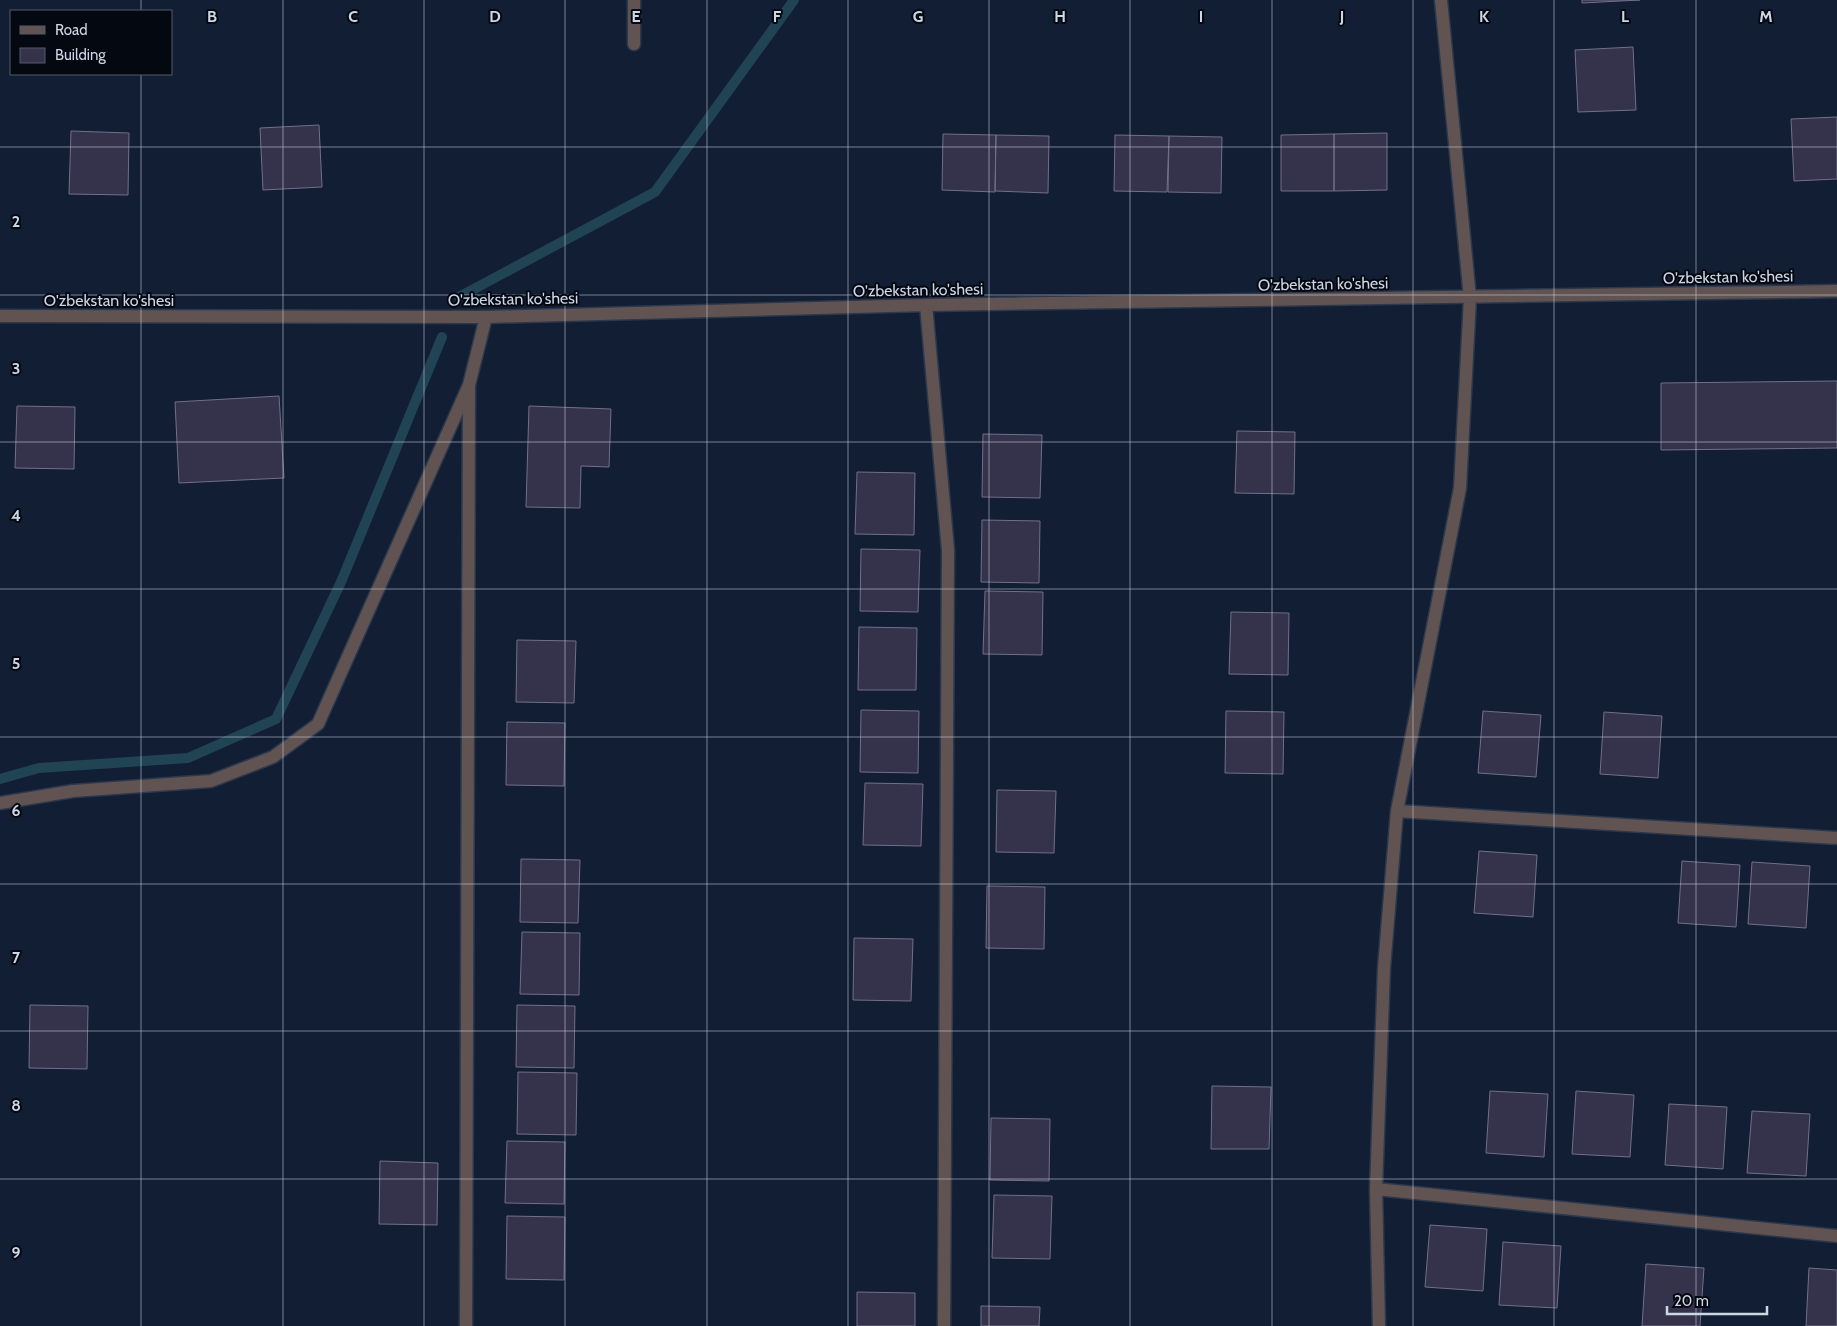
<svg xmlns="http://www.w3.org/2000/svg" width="1837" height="1326" viewBox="0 0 1837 1326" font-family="Cabin,sans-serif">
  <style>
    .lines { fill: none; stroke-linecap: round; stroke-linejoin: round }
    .stream { stroke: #204454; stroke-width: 10 }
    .building { fill: #35324b; stroke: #726f8b }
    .minor-casing { stroke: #2c384c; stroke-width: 15 }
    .minor { stroke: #625353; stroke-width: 12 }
    .grid { fill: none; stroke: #cdd6e4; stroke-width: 1; stroke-opacity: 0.55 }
    .labels { text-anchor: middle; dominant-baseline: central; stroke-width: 4; stroke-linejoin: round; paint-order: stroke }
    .street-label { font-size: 16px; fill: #cdd6e4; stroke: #040811 }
    .grid-label { font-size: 16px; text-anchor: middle; font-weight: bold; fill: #cdd6e4; stroke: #040811; stroke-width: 4; stroke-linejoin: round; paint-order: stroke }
  </style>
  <rect width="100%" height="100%" fill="#121e33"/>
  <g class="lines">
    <!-- stream -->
    <path class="stream" d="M 459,297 L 655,192 L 794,0
      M 0,779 L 39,768 L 188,758 L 276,719 L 341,582 L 442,337"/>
  </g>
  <!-- building -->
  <path class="building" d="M 1582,0 L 1640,0 L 1582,3 Z
    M 1633,47 L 1636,110 L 1578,112 L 1575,50 Z
    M 1837,117 L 1837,179 L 1794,181 L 1791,119 Z
    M 319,125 L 322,187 L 263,190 L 260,128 Z
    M 71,131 L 129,133 L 128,195 L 69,194 Z
    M 1387,133 L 1387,190 L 1334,191 L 1334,134 Z
    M 943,134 L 996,135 L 995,192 L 942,190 Z
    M 1334,134 L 1334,191 L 1281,191 L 1281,135 Z
    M 996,135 L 1049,136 L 1048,193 L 995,191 Z
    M 1115,135 L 1169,136 L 1167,192 L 1114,191 Z
    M 1169,136 L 1222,137 L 1221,193 L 1168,192 Z
    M 1837,381 L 1837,448 L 1661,450 L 1661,383 Z
    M 279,396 L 284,478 L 179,483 L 175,402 Z
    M 17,406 L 75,407 L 74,469 L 15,468 Z
    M 529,406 L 611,409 L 609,467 L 581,466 L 580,508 L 526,507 Z
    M 1237,431 L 1295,432 L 1294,494 L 1235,493 Z
    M 983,434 L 1042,435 L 1040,498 L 982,497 Z
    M 857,472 L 915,473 L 914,535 L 855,534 Z
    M 982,520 L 1040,521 L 1039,583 L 981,582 Z
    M 861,549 L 920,550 L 918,612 L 860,611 Z
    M 985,591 L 1043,592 L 1042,655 L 983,654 Z
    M 1231,612 L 1289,613 L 1288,675 L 1229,674 Z
    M 859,627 L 917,628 L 916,690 L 858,690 Z
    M 517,640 L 576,641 L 574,703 L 516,702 Z
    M 861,710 L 919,711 L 918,773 L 860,772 Z
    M 1226,711 L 1284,712 L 1283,774 L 1225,773 Z
    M 1483,711 L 1541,715 L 1536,777 L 1478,773 Z
    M 1604,712 L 1662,716 L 1658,778 L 1600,774 Z
    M 507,722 L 565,723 L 564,786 L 506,785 Z
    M 865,783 L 923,784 L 921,846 L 863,845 Z
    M 997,790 L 1056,791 L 1054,853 L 996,852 Z
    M 1479,851 L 1537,855 L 1533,917 L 1474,913 Z
    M 521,859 L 580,860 L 578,923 L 520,922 Z
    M 1682,861 L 1740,865 L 1736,927 L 1678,923 Z
    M 1752,862 L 1810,866 L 1806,928 L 1748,924 Z
    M 987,886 L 1045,887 L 1044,949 L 986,948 Z
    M 522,932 L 580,933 L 579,995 L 520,994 Z
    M 854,938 L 913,939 L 911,1001 L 853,1000 Z
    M 30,1005 L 88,1006 L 87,1069 L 29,1068 Z
    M 517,1005 L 575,1006 L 574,1068 L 516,1067 Z
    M 518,1072 L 577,1073 L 576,1135 L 517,1134 Z
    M 1212,1086 L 1271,1087 L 1269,1149 L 1211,1149 Z
    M 1490,1091 L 1548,1094 L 1544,1157 L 1486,1153 Z
    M 1576,1091 L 1634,1095 L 1630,1157 L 1572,1154 Z
    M 1669,1104 L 1727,1107 L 1723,1169 L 1665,1165 Z
    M 1752,1111 L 1810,1114 L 1806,1176 L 1747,1173 Z
    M 991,1118 L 1050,1119 L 1049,1181 L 990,1180 Z
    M 507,1141 L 565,1142 L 564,1204 L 505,1203 Z
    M 380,1161 L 438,1163 L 437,1225 L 379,1224 Z
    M 994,1195 L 1052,1196 L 1050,1259 L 992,1258 Z
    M 507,1216 L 565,1217 L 564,1280 L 506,1279 Z
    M 1430,1225 L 1487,1229 L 1483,1291 L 1425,1287 Z
    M 1503,1242 L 1561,1246 L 1557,1308 L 1499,1305 Z
    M 1646,1264 L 1704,1268 L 1700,1326 L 1642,1326 Z
    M 1809,1268 L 1837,1270 L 1837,1326 L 1806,1326 Z
    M 857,1292 L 915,1293 L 915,1326 L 857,1326 Z
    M 981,1306 L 1040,1307 L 1039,1326 L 981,1326 Z"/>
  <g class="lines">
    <!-- minor casing -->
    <g class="minor-casing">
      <path id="minor" d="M 634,44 L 634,0
        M 926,305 L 948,550 L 944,1326
        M 0,316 L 486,317 L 926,305 L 1837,291
        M 0,803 L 73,791 L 211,781 L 273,757 L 318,724 L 469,385 L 486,317
        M 1397,811 L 1837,838
        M 1376,1189 L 1837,1236
        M 466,1326 L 469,385
        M 1379,1326 L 1376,1189 L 1384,968 L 1397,811 L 1460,488 L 1470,298 L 1441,0"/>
    </g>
    <!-- minor -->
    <use href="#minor" class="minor"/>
  </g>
  <!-- grid -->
  <path class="grid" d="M 141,0 L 141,11M 283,0 L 283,1326M 424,0 L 424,1326M 565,0 L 565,1326M 707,0 L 707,1326M 848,0 L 848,1326M 989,0 L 989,1326M 1130,0 L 1130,1326M 1272,0 L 1272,1326M 1413,0 L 1413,1326M 1554,0 L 1554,1326M 1696,0 L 1696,1326M 141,74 L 141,1326M 0,147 L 1837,147M 0,295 L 1837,295M 0,442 L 1837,442M 0,589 L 1837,589M 0,737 L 1837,737M 0,884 L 1837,884M 0,1031 L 1837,1031M 0,1179 L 1837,1179"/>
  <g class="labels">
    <!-- street labels -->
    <g class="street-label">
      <text transform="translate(1728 277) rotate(-1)">O'zbekstan ko'shesi</text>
      <text transform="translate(1323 284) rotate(-1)">O'zbekstan ko'shesi</text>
      <text transform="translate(918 290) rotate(-1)">O'zbekstan ko'shesi</text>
      <text transform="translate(513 299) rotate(-1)">O'zbekstan ko'shesi</text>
      <text x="109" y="300">O'zbekstan ko'shesi</text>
    </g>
  </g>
  <g class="grid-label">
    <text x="212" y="22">B</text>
    <text x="353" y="22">C</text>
    <text x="495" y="22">D</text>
    <text x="636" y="22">E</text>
    <text x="777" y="22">F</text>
    <text x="918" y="22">G</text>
    <text x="1060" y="22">H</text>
    <text x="1201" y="22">I</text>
    <text x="1342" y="22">J</text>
    <text x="1484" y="22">K</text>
    <text x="1625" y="22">L</text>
    <text x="1766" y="22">M</text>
    <text x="16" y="227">2</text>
    <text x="16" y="374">3</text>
    <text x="16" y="521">4</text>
    <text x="16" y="669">5</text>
    <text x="16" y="816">6</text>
    <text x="16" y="963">7</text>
    <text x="16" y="1111">8</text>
    <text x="16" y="1258">9</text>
  </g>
  <!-- legend -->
  <rect x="10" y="10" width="162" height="65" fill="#040811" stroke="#545a65"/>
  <rect x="20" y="26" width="25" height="8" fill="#625353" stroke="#545a65"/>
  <text x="55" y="35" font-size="15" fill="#cdd6e4">Road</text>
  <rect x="20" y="48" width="25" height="15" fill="#35324b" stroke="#545a65"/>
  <text x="55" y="60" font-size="15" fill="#cdd6e4">Building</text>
  <!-- scale -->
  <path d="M1667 1306v8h100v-8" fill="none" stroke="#cdd6e4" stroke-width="2.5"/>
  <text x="1674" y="1306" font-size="15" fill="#cdd6e4" stroke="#040811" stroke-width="4" paint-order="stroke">20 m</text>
</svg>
